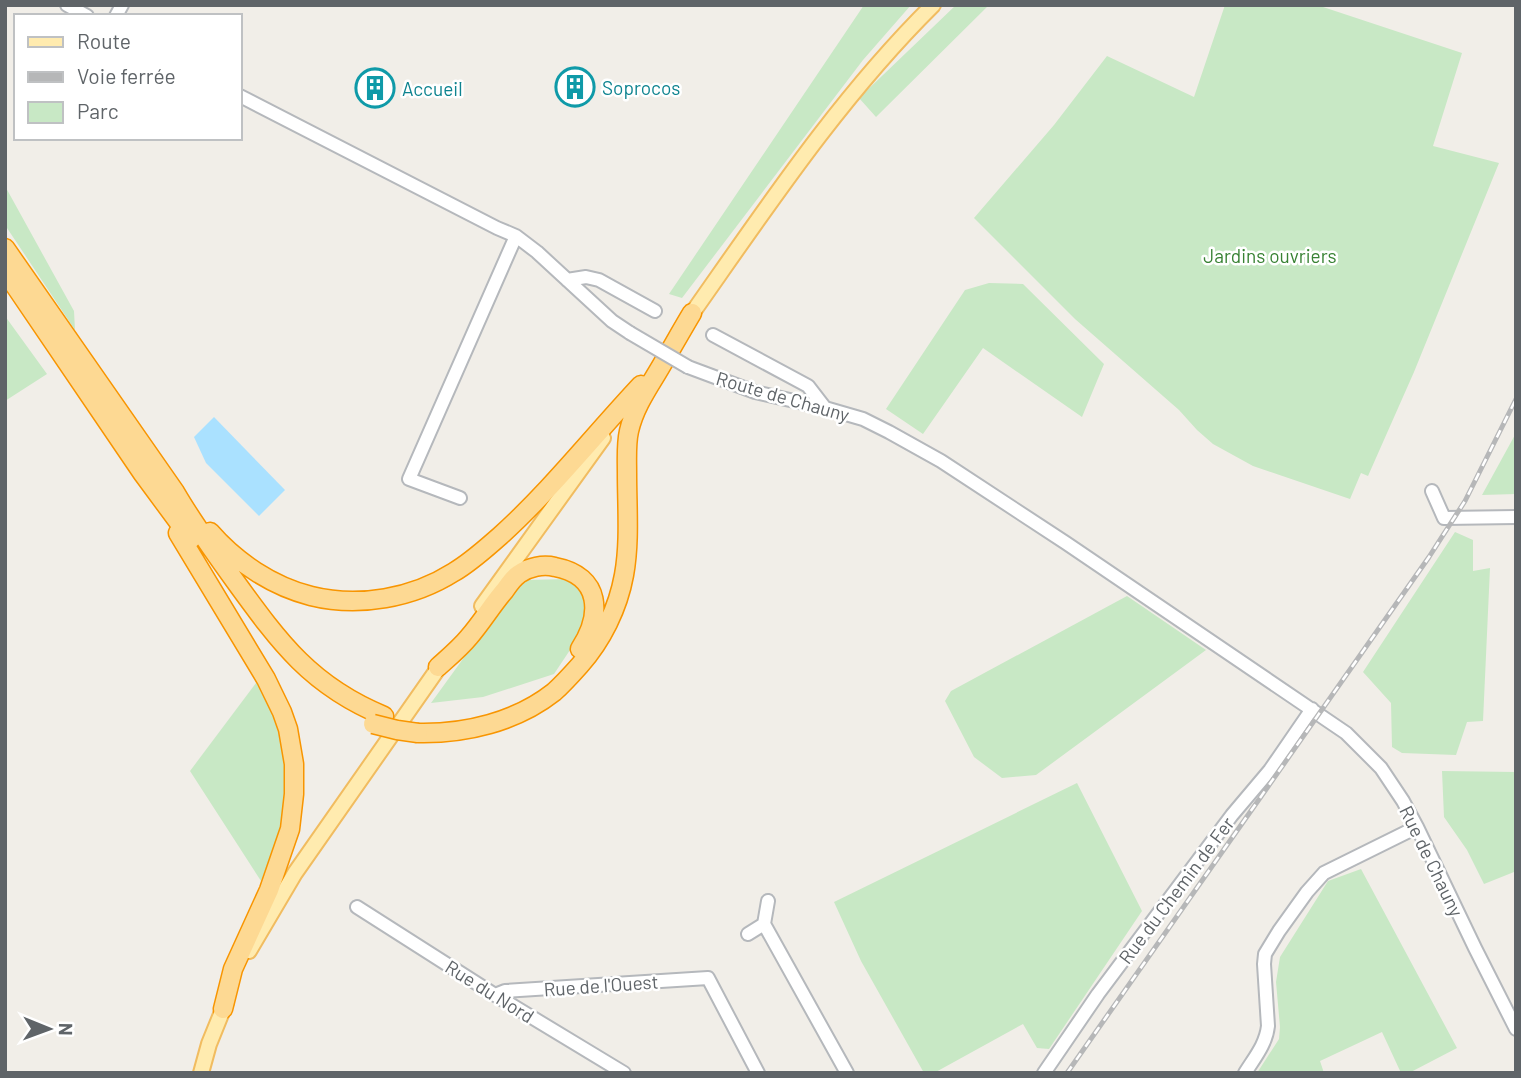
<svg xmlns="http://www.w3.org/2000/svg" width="1521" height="1078" viewBox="0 0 1521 1078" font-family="Barlow,sans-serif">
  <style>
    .green { fill: #c8e8c5 }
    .water { fill: #aae1ff }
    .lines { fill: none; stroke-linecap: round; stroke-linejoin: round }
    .minor-casing { stroke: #b5b8bc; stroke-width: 16 }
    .major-casing { stroke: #f1bc60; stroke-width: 18 }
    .highway-casing { stroke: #f89501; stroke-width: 21 }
    .minor { stroke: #fff; stroke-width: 12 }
    .major { stroke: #ffebaf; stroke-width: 14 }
    .highway { stroke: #fdd993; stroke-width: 18 }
    .rail-casing { stroke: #b6b7b8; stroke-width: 5 }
    .rail { stroke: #fff; stroke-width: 2.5; stroke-dasharray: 8; stroke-linecap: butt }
    .minor-bridge-casing { stroke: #b5b8bc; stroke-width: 16; stroke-linecap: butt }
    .highway-bridge-casing { stroke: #f89501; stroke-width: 21; stroke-linecap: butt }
    .minor-bridge { stroke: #fff; stroke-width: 12 }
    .highway-bridge { stroke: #fdd993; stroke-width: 18 }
    .labels { text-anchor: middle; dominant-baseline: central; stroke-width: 5; stroke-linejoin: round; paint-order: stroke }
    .culture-label { font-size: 19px; fill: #0d838f; stroke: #fff; text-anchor: start }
    .park-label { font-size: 19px; fill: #388234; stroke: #fff }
    .street-label { font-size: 19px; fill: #5f6468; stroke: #fff }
  </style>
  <rect width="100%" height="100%" fill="#f1eee8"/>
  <!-- green -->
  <path class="green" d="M 864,5 L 911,5 L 863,60 L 682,298 L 669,294 Z
    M 956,5 L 989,5 L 876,117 L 859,98 Z
    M 1225,5 L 1317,5 L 1462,53 L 1433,146 L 1499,163 L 1414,372 L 1368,476 L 1361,473 L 1350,499 L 1253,466 L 1213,444 L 1197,430 L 1179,410 L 1075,319 L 974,218 L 1054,125 L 1107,56 L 1194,97 Z
    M 5,186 L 74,311 L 75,330 L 5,225 Z
    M 989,283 L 1023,284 L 1104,364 L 1082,417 L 983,348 L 923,434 L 886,409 L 965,290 Z
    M 5,316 L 47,374 L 5,401 Z
    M 1516,433 L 1516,494 L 1482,495 Z
    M 1455,532 L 1473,540 L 1473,571 L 1490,568 L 1483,721 L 1467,722 L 1456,755 L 1402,753 L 1392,747 L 1391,703 L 1363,672 Z
    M 568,579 L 589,598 L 586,626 L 554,674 L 483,697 L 431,703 L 494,616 L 526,580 Z
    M 1127,596 L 1206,650 L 1036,775 L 1002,778 L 974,757 L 945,701 L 951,691 Z
    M 259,679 L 277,722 L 287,767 L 281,830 L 261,881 L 190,771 Z
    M 1442,771 L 1516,772 L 1516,870 L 1514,872 L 1484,884 L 1467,850 L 1444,817 Z
    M 1077,783 L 1142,911 L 1049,1049 L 1037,1048 L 1023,1024 L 934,1073 L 924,1073 L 861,961 L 834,902 Z
    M 1361,869 L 1457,1048 L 1409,1073 L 1401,1073 L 1382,1032 L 1320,1061 L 1324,1073 L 1257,1073 L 1279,1039 L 1280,1027 L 1276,982 L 1280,957 L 1328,881 Z"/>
  <!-- water -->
  <path class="water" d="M 214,417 L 285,490 L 259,516 L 206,463 L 194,437 Z"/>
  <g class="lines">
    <!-- minor casing -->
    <g class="minor-casing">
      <path id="minor" d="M 67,5 L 87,16
        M 116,16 L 122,5
        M 240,96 L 497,228 L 516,236 L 537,252 L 612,321 L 630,333
        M 567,280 L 586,277 L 599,280 L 655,311
        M 713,335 L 808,386 L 825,408
        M 688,367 L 755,392 L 825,408 L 863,419 L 889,432 L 941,461 L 1066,543 L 1346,733 L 1381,768 L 1403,801 L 1417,827 L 1475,948 L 1516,1029
        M 1432,491 L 1444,518 L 1516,517
        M 460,498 L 409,479 L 516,236
        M 357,907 L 495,995 L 624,1073
        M 764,924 L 847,1073
        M 748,934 L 764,924 L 768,901
        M 495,995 L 505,991 L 708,978 L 758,1073
        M 1044,1073 L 1098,994 L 1232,815 L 1270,770 L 1312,709
        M 1245,1073 C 1255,1057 1266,1044 1268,1026 L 1264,964 L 1265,954 L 1279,931 L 1307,892 L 1324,873 L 1417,827"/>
    </g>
    <!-- major casing -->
    <g class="major-casing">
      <path id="major" d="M 686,322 C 763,213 837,100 933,5
        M 482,606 L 603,438
        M 249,951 L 295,873 L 444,660
        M 201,1073 L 209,1044 L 226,1002"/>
    </g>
    <!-- highway casing -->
    <g class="highway-casing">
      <path id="highway" d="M 5,248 L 175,492 C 193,523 214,552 235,581 C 280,643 311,686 384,716
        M 5,271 L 143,474 L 191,539
        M 210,532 C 236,562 272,586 311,596 C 359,608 413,598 454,572 C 471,562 485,549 500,536 C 551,490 594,435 641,385
        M 178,533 L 266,679 L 282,712 L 288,729 L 294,764 L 294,794 L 290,829 L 269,890 L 233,969 L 223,1009
        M 438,667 C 448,658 460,648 469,637 C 482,622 492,605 505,590 C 509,584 513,578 519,574 C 529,567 543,564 555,567 C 602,576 602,615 580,649
        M 418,733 C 465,734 516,722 554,692 C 563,684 572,674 580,665 C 602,640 618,608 624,575 C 630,542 627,507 627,473 C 627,459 626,444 629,431 C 634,409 646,391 657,373 C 669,353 680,333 692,313"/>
    </g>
    <!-- minor -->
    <use href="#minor" class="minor"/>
    <!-- major -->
    <use href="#major" class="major"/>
    <!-- highway -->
    <use href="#highway" class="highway"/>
    <!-- rail casing -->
    <g class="rail-casing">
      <path id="rail" d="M 1067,1073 L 1429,557 L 1465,501 L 1516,399"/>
    </g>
    <!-- rail -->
    <use href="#rail" class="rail"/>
    <!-- minor-bridge casing -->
    <g class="minor-bridge-casing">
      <path id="minor-bridge" d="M 630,333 L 688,367"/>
    </g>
    <!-- highway-bridge casing -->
    <g class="highway-bridge-casing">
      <path id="highway-bridge" d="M 373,724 L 397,730 L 418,733"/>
    </g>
    <!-- minor-bridge -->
    <use href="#minor-bridge" class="minor-bridge"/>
    <!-- highway-bridge -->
    <use href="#highway-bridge" class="highway-bridge"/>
  </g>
  <!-- icons -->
  <defs>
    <g id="building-ring" transform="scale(2.0125)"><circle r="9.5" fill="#fff" stroke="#0f9aa8" stroke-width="1.5"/><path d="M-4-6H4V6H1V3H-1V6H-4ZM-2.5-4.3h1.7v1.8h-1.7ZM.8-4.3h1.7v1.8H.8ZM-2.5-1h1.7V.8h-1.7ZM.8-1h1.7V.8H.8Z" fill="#0f9aa8"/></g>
  </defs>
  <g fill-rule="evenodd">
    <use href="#building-ring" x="575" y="87"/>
    <use href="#building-ring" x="375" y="88"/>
  </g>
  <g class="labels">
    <!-- culture labels -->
    <g class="culture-label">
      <text x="602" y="87">Soprocos</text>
      <text x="402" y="88">Accueil</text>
    </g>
    <!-- park labels -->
    <g class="park-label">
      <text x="1270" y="255">Jardins ouvriers</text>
    </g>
    <!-- street labels -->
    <g class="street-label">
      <text transform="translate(783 396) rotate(16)">Route de Chauny</text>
      <text transform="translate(1432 861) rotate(64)">Rue de Chauny</text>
      <text transform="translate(1176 890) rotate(-53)">Rue du Chemin de Fer</text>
      <text transform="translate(601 985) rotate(-4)">Rue de l'Ouest</text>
      <text transform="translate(490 991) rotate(32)">Rue du Nord</text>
    </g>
  </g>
  <!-- border -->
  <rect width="1521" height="1078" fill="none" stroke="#5f6468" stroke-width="14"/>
  <!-- legend -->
  <rect x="14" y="14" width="228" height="126" fill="#ffffff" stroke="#bfc1c3" stroke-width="2"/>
  <rect x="28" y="37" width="35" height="10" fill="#ffebaf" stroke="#bfc1c3" stroke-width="2"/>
  <text x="77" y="49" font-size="21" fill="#5f6468">Route</text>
  <rect x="28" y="72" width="35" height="10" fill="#b6b7b8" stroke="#bfc1c3" stroke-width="2"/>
  <text x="77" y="84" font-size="21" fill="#5f6468">Voie ferrée</text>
  <rect x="28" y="102" width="35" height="21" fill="#c8e8c5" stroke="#bfc1c3" stroke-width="2"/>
  <text x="77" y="119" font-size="21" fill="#5f6468">Parc</text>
  <!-- north arrow -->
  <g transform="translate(49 1029) rotate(91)" stroke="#ffffff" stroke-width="5" paint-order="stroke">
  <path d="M0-5L12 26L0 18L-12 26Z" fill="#5f6468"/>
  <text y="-10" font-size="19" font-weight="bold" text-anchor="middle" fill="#5f6468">N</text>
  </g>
</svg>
